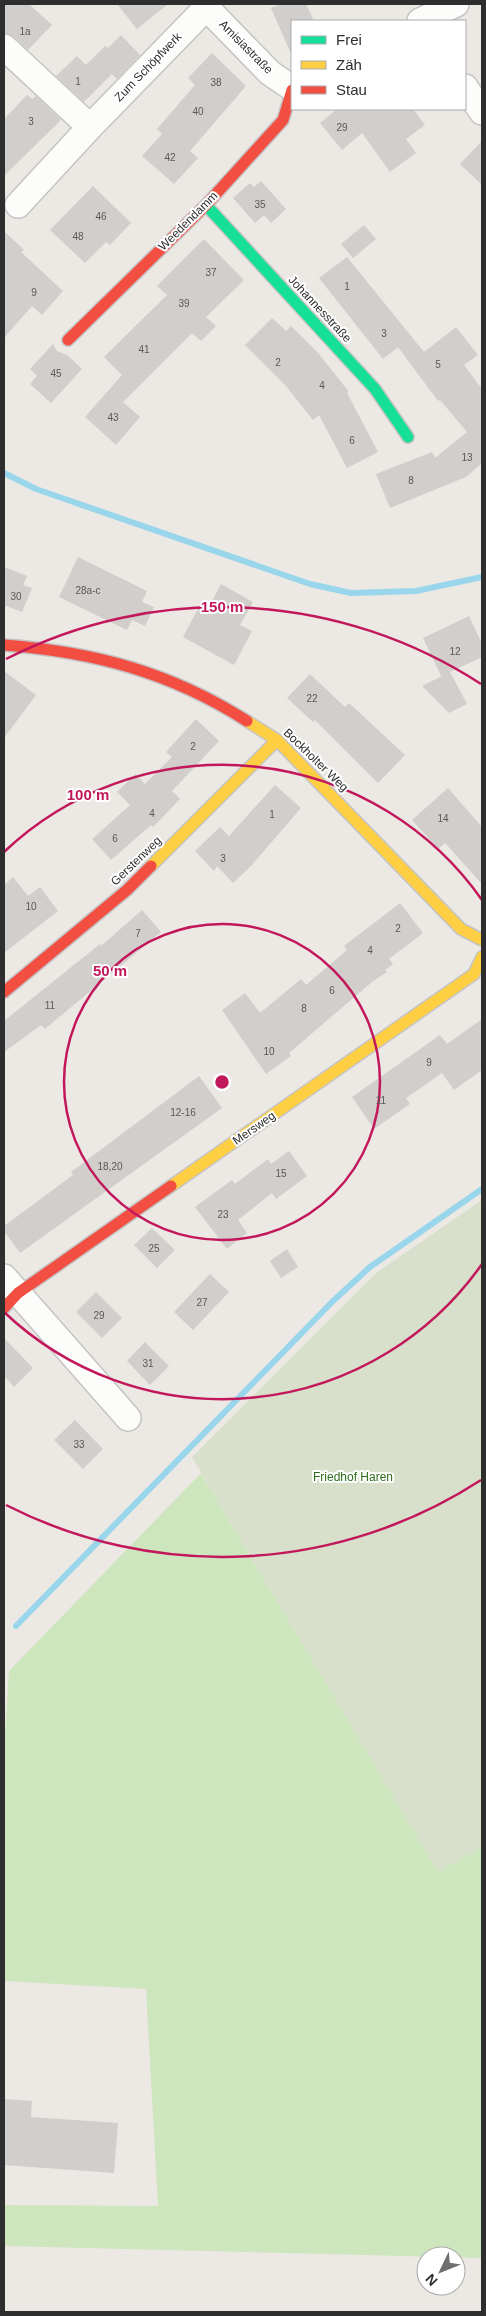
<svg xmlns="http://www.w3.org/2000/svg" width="486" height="2316" viewBox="0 0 486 2316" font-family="Arial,sans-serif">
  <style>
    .green { fill: #cee6be }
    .cemetery { fill: #d8e0cc }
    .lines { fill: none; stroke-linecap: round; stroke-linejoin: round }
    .stream { stroke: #99d6ec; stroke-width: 6 }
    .building { fill: #d1cecb }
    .street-casing { stroke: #c5c4c5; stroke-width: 28 }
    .fast-casing { stroke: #c5c4c5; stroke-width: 14 }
    .slow-casing { stroke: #c5c4c5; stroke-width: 14 }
    .jam-casing { stroke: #c5c4c5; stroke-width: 14 }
    .street { stroke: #fcfcfb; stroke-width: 25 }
    .fast { stroke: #16e098; stroke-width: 11 }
    .slow { stroke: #ffcf43; stroke-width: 11 }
    .jam { stroke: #f24e42; stroke-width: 11 }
    .ring { fill: none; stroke: #c2185b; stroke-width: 2.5 }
    .labels { text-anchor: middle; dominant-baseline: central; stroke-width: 4; stroke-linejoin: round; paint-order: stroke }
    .number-label { font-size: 10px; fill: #585857 }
    .street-label { font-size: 12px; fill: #2e2e2e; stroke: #fff }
    .park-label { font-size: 12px; fill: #2c6e1b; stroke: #fff }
    .centre { fill: #c2185b; stroke: #fff; stroke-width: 2.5 }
    .ring-label { font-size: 15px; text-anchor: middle; font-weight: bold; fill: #c2185b; stroke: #fff; stroke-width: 4; stroke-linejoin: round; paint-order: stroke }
  </style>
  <rect width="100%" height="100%" fill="#ece8e4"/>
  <!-- green -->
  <path class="green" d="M 201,1473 L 438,1871 L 482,1847 L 482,2258 L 4,2246 L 4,2205 L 158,2206 L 146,1989 L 4,1981 L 4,1749 L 9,1671 Z"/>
  <!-- cemetery -->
  <path class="cemetery" d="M 482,1200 L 482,1847 L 438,1872 L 192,1457 L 376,1273 Z"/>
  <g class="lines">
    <!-- stream -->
    <path class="stream" d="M 4,473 L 36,489 L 310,584 L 351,593 L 416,591 L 482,577
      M 16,1626 L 333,1301 L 370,1267 L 482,1189"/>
  </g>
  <!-- building -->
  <path class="building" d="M 4,4 L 29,4 L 52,25 L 28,50 L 13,36 L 4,33 Z
    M 117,4 L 168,4 L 137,29 Z
    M 281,4 L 306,4 L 314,21 L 292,21 L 292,56 L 271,8 Z
    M 121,35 L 140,55 L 117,79 L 112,74 L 84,102 L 56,76 L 77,56 L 86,65 L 105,46 L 108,48 Z
    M 212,53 L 246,86 L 190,151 L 198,158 L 174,184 L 142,156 L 162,134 L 157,129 L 195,85 L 188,78 Z
    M 27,95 L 32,99 L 36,96 L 61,120 L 4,176 L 4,119 Z
    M 337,109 L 413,109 L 425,125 L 406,139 L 416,153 L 390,172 L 362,133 L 342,150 L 320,123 Z
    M 482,141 L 482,185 L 460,164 Z
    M 261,181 L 286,209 L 271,223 L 264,215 L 255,223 L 233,198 L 250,183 L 254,187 Z
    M 93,186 L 131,223 L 110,245 L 106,242 L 85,263 L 50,230 Z
    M 364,225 L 376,239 L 353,258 L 341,244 Z
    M 4,231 L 24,250 L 21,252 L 63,291 L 42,315 L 32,306 L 4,338 Z
    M 204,239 L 244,280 L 206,317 L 216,326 L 201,341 L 192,333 L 123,402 L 140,417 L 116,445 L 85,417 L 122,375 L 104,357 L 167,295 L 157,286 Z
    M 347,257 L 424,352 L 456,327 L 478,355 L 464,365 L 482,389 L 482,463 L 466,477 L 390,508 L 376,474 L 432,452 L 435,458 L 467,432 L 440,400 L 438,401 L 398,347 L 383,359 L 319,278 Z
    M 272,318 L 286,331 L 291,326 L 319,354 L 349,392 L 347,393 L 378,452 L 347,468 L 319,415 L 313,420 L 286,386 L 245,345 Z
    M 53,344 L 57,351 L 67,355 L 82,369 L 51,403 L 30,384 L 37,376 L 30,369 Z
    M 78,557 L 147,591 L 142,602 L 154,607 L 145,626 L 132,620 L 127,630 L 59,597 Z
    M 4,567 L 27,576 L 23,585 L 32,588 L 22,612 L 4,605 Z
    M 221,584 L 253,602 L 240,625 L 252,631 L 234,665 L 183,637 L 201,603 L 209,607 Z
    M 469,616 L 482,644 L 482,657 L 450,672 L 467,704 L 449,713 L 422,686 L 446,674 L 441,676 L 423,638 Z
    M 4,671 L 36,695 L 4,738 Z
    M 310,674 L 345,707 L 349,703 L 405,755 L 378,783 L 315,720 L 313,722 L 287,698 Z
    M 196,719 L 219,741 L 172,791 L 180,799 L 153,827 L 151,825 L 111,860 L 92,839 L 130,805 L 117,792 L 135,774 L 145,784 L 172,757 L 166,752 Z
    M 275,785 L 301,808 L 251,866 L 233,883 L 217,866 L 214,871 L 195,851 L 220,827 L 229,836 Z
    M 448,788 L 482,827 L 482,884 L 445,843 L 438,849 L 412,820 Z
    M 13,877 L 28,896 L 40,887 L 58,911 L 4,953 L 4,885 Z
    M 400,903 L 423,933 L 389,959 L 393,964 L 385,970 L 387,972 L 372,982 L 289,1053 L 291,1056 L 266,1074 L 222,1010 L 245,993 L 260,1013 L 301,979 L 306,985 L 347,950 L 344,946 Z
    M 142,910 L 161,932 L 45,1029 L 41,1025 L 4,1052 L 4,1021 L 100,944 L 101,946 Z
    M 482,1019 L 482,1070 L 454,1090 L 442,1073 L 406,1098 L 410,1104 L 374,1129 L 352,1097 L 440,1035 L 447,1044 Z
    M 199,1076 L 222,1108 L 20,1253 L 4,1231 L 4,1226 L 73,1175 L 71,1172 Z
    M 289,1151 L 307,1176 L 276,1199 L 272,1193 L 238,1220 L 247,1233 L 227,1249 L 195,1207 L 232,1180 L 235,1184 L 268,1159 L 271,1164 Z
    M 152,1228 L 175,1250 L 157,1268 L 134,1245 Z
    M 287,1249 L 298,1267 L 281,1278 L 270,1261 Z
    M 210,1274 L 229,1292 L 193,1330 L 174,1312 Z
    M 96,1292 L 122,1318 L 102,1338 L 76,1312 Z
    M 4,1338 L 33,1368 L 14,1387 L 4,1376 Z
    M 145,1342 L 169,1366 L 150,1385 L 127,1361 Z
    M 75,1420 L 103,1449 L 83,1469 L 54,1440 Z
    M 4,2099 L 32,2101 L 31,2117 L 118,2123 L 114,2173 L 4,2165 Z"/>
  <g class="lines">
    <!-- street casing -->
    <g class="street-casing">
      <path id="street" d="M 203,4 L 270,73 L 292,88
        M 420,21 L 456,4
        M 4,47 L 90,127
        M 465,87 L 482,112
        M 18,205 L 90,127 L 206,8
        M 4,1277 L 128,1418"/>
    </g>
    <!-- fast casing -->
    <g class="fast-casing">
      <path id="fast" d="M 206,205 L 375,389 L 408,437"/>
    </g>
    <!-- slow casing -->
    <g class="slow-casing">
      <path id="slow" d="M 247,721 L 277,740 L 461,929 L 482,940
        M 151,866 L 277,740
        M 171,1186 L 474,974 L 482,957"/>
    </g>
    <!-- jam casing -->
    <g class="jam-casing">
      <path id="jam" d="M 68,340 L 206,205 L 283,120 L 292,90
        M 4,645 C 94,652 170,672 247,721
        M 4,992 L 127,890 L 151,866
        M 4,1308 L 18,1293 L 171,1186"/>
    </g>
    <!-- street -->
    <use href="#street" class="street"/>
    <!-- fast -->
    <use href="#fast" class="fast"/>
    <!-- slow -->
    <use href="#slow" class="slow"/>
    <!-- jam -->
    <use href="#jam" class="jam"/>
  </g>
  <!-- distance rings -->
  <g class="ring">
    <circle cx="222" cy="1082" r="158"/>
    <path d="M482 1264A317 317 0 0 1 4 1312M4 852A317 317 0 0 1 482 900"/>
    <path d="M481 1480A475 475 0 0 1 6 1505M6 659A475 475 0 0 1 481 684"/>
  </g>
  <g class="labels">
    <!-- number labels -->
    <g class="number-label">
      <text x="25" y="31">1a</text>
      <text x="78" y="81">1</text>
      <text x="216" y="82">38</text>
      <text x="198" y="111">40</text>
      <text x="31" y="121">3</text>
      <text x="342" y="127">29</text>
      <text x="170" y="157">42</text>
      <text x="260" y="204">35</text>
      <text x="101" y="216">46</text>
      <text x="78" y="236">48</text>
      <text x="211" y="272">37</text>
      <text x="347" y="286">1</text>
      <text x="34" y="292">9</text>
      <text x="184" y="303">39</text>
      <text x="384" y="333">3</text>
      <text x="144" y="349">41</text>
      <text x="278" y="362">2</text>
      <text x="438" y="364">5</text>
      <text x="56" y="373">45</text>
      <text x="322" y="385">4</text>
      <text x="113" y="417">43</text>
      <text x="352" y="440">6</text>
      <text x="467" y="457">13</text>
      <text x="411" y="480">8</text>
      <text x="88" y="590">28a-c</text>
      <text x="16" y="596">30</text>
      <text x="455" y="651">12</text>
      <text x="312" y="698">22</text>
      <text x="193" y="746">2</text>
      <text x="152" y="813">4</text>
      <text x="272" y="814">1</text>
      <text x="443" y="818">14</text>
      <text x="115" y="838">6</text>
      <text x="223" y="858">3</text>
      <text x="31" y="906">10</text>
      <text x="398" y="928">2</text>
      <text x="138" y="933">7</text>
      <text x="370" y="950">4</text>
      <text x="332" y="990">6</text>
      <text x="50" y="1005">11</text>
      <text x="304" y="1008">8</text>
      <text x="269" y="1051">10</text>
      <text x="429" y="1062">9</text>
      <text x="381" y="1100">11</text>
      <text x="183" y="1112">12-16</text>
      <text x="110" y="1166">18,20</text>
      <text x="281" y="1173">15</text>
      <text x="223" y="1214">23</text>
      <text x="154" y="1248">25</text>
      <text x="202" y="1302">27</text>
      <text x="99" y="1315">29</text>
      <text x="148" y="1363">31</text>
      <text x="79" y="1444">33</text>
    </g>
    <!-- street labels -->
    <g class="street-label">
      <text transform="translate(246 47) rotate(45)">Amisiastraße</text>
      <text transform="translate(148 67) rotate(-46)">Zum Schöpfwerk</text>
      <text transform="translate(188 221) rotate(-45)">Weedendamm</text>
      <text transform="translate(320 309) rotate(47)">Johannesstraße</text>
      <text transform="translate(316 760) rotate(44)">Bockholter Weg</text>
      <text transform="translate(136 861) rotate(-44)">Gerstenweg</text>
      <text transform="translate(254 1128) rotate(-35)">Mersweg</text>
    </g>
    <!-- park labels -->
    <g class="park-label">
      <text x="353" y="1477">Friedhof Haren</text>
    </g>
  </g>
  <circle cx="222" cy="1082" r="8" class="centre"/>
  <g class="ring-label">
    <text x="222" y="612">150 m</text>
    <text x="88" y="800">100 m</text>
    <text x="110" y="976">50 m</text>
  </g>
  <!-- border -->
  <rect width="486" height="2316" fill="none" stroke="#2e2e2e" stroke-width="10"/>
  <!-- legend -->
  <rect x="291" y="20" width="175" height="90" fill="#ffffff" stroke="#ababab"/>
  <rect x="301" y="36" width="25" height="8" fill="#16e098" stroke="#ababab"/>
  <text x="336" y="45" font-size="15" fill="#2e2e2e">Frei</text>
  <rect x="301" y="61" width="25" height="8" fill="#ffcf43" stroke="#ababab"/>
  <text x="336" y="70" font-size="15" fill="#2e2e2e">Zäh</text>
  <rect x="301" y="86" width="25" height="8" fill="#f24e42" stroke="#ababab"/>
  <text x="336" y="95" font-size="15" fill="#2e2e2e">Stau</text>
  <!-- north arrow -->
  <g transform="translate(441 2271) rotate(227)"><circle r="24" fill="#ffffff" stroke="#ababab"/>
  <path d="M0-4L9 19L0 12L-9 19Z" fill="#706f6e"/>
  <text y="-8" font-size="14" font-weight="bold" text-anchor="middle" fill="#2e2e2e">N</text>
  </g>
</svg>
